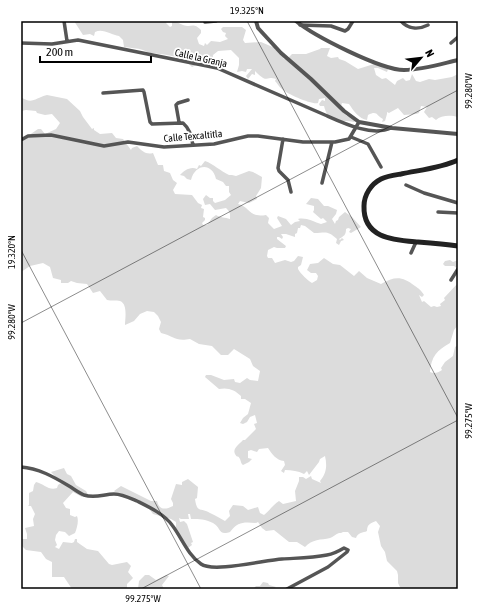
<svg xmlns="http://www.w3.org/2000/svg" width="479" height="610" viewBox="0 0 479 610" font-family="'Asap Condensed',sans-serif">
  <style>
    .green { fill: #dcdcdc }
    .lines { fill: none; stroke-linecap: round; stroke-linejoin: round }
    .minor { stroke: #555; stroke-width: 3.5 }
    .tertiary { stroke: #555; stroke-width: 4 }
    .secondary { stroke: #222; stroke-width: 5 }
    .ticks { fill: none; stroke: #000; stroke-width: 1; stroke-opacity: 0.45 }
    .labels { text-anchor: middle; dominant-baseline: central; stroke-width: 3.5; stroke-linejoin: round; paint-order: stroke }
    .street-label { font-size: 10px; fill: #000; stroke: #fff }
    .neatline { fill: none; stroke: #000; stroke-width: 1.5 }
    .ticks-label { font-size: 10px; text-anchor: middle; fill: #000 }
  </style>
  <rect width="100%" height="100%" fill="#fff"/>
  <!-- green -->
  <path class="green" d="M 74,21 L 133,21 C 137,23 160,21 167,21 L 166,23 L 170,27 L 172,26 L 172,22 L 174,21 C 177,22 180,24 183,25 C 192,28 193,22 201,30 L 201,33 L 197,38 L 199,44 L 204,46 L 205,43 L 207,45 L 211,41 L 220,42 L 228,39 L 225,36 L 226,33 L 223,32 L 221,29 L 223,27 L 242,27 L 246,30 L 243,40 L 245,43 L 261,42 L 275,48 L 275,50 L 280,50 L 284,59 L 289,57 L 292,54 L 306,54 L 320,49 L 321,48 L 330,48 L 327,56 L 331,58 L 338,57 L 339,59 L 345,61 L 358,69 L 374,64 L 388,69 L 387,72 L 378,68 L 374,68 L 376,75 L 382,79 L 386,78 L 395,85 L 397,81 L 403,78 L 406,81 L 410,80 L 412,74 L 416,81 L 420,82 L 429,79 L 435,80 L 452,77 L 458,74 L 458,117 C 451,115 441,115 436,120 L 432,117 L 429,118 L 424,112 L 427,107 L 421,106 L 419,113 L 416,114 L 404,115 L 398,108 L 389,113 L 387,112 L 387,114 L 385,121 L 382,122 L 383,119 C 376,116 378,110 368,115 L 367,120 C 359,119 353,110 349,104 L 342,103 L 340,110 L 347,116 L 357,119 L 354,122 C 339,118 330,128 324,106 L 320,106 L 319,104 L 322,100 L 325,101 L 325,98 L 319,99 L 318,103 C 312,105 287,94 282,89 C 279,87 277,83 275,81 L 276,79 C 264,75 269,85 255,71 L 255,75 L 252,74 L 248,79 L 246,76 L 252,69 L 247,69 L 246,72 L 242,71 L 237,72 L 239,65 L 239,58 L 231,50 L 218,51 L 213,55 L 212,63 L 203,62 L 192,67 C 182,55 166,55 152,53 C 148,53 146,51 143,50 C 137,48 130,48 124,47 L 123,40 L 119,36 C 111,35 103,28 95,32 L 94,36 L 90,34 L 83,35 Z
    M 47,95 L 67,99 L 80,111 L 83,117 L 92,129 L 94,128 L 94,130 L 100,134 L 112,133 L 116,138 L 123,139 L 131,150 L 132,148 L 137,146 C 142,151 146,155 153,153 L 158,165 L 163,165 L 164,171 L 170,173 L 173,180 L 177,183 L 173,190 L 175,194 L 192,195 L 198,203 L 202,205 L 201,208 L 204,209 L 203,217 L 205,218 L 205,220 L 202,223 L 203,225 L 207,225 L 212,218 L 216,215 C 221,218 225,217 230,219 C 230,214 231,213 226,208 L 215,210 L 210,204 L 205,205 L 203,199 L 206,195 L 210,198 L 213,198 L 213,201 L 215,203 L 225,200 L 231,195 L 229,192 L 229,186 L 226,186 L 223,182 L 216,179 C 212,162 195,164 191,180 L 187,179 L 184,176 L 180,175 C 184,171 190,166 197,169 L 199,165 L 201,166 L 205,161 C 214,164 220,171 229,175 L 232,175 L 236,176 L 249,171 L 253,172 L 262,177 L 261,188 L 256,196 L 257,199 L 249,203 L 240,201 L 238,204 C 251,207 248,218 266,215 L 269,218 L 268,223 L 274,229 L 282,226 L 277,218 L 278,216 L 286,219 L 291,225 L 295,222 L 300,221 L 298,219 C 306,217 314,222 321,224 L 327,222 L 323,218 L 321,219 L 313,212 L 314,210 L 314,206 L 306,204 L 311,198 L 318,199 L 324,206 L 328,206 L 337,210 L 336,214 L 332,219 L 335,224 L 336,221 L 338,220 L 339,217 L 345,212 L 352,217 L 361,227 L 351,233 L 349,232 L 351,229 L 348,228 L 346,229 C 346,235 344,236 339,239 L 340,240 L 342,238 L 344,240 L 341,241 L 339,245 L 336,243 L 337,239 C 327,230 326,233 314,233 L 305,226 L 301,225 L 300,228 L 298,228 L 297,233 L 295,234 L 295,237 L 286,234 L 281,234 L 283,237 L 282,239 L 279,237 L 277,237 L 277,239 L 286,246 L 285,248 L 277,248 L 274,247 L 268,250 L 267,256 L 268,258 L 272,258 L 275,263 L 285,260 L 291,262 L 294,261 L 298,256 L 303,257 L 301,265 L 298,267 L 298,269 C 301,274 307,280 312,283 L 317,280 L 318,276 L 316,273 L 311,273 L 307,270 L 310,264 L 318,263 L 324,258 L 333,264 L 340,265 L 354,276 L 359,271 L 367,278 L 381,284 C 395,276 402,276 415,286 C 419,289 421,290 424,295 L 422,297 L 419,295 L 422,302 L 424,301 L 431,307 L 434,306 L 437,307 L 441,306 L 440,304 L 445,300 L 444,298 L 458,283 L 458,325 L 454,330 L 450,343 C 437,350 431,357 430,372 C 434,374 438,373 442,370 L 441,368 L 445,362 L 453,356 L 455,347 L 458,345 L 458,589 L 401,589 L 398,583 L 398,575 L 397,571 L 387,561 L 385,552 L 381,546 L 378,532 L 380,526 L 376,521 C 371,523 367,524 367,531 C 363,533 358,532 356,538 L 352,537 L 348,532 L 343,532 L 341,533 L 339,533 C 336,534 333,537 330,538 C 321,540 312,539 305,547 L 297,542 L 289,542 L 274,530 L 266,531 L 262,528 L 258,522 L 256,523 C 245,522 238,521 230,532 C 218,536 221,527 213,523 C 205,519 200,519 191,519 L 190,514 L 188,514 L 189,519 L 181,519 L 179,518 L 180,522 L 184,521 L 187,524 L 193,542 L 191,543 L 192,545 L 188,548 L 176,534 L 176,522 L 171,519 L 153,514 L 147,506 L 141,501 L 133,501 L 118,495 L 114,491 L 121,486 L 151,501 L 157,501 C 159,510 165,510 173,506 L 173,503 L 171,499 L 176,484 L 182,485 L 182,482 L 188,479 L 198,487 L 197,498 L 195,499 C 197,514 201,507 210,513 C 216,516 220,518 225,521 L 230,516 L 229,511 L 233,505 L 243,506 L 248,510 L 258,507 L 260,513 L 264,515 C 270,510 273,505 279,501 L 283,504 L 296,501 L 295,491 L 299,481 L 299,477 L 303,477 L 306,479 L 311,476 L 312,479 L 321,483 L 320,481 C 327,473 327,465 325,456 L 320,459 L 319,462 L 309,475 L 307,471 L 304,474 C 298,471 292,470 285,470 L 284,473 L 281,471 L 285,465 L 284,461 C 276,460 272,454 268,448 L 259,449 L 257,452 L 251,450 L 248,451 L 248,458 L 252,459 L 249,462 L 243,465 C 241,464 241,461 240,459 C 237,454 238,459 235,454 C 232,448 240,444 243,440 L 245,440 L 256,429 L 254,424 L 257,423 L 255,415 L 250,417 L 247,422 L 243,424 L 240,423 L 243,418 L 248,414 L 251,403 L 245,399 L 241,399 L 241,396 C 235,390 228,387 219,389 L 205,377 L 206,375 L 211,375 L 224,380 L 234,379 L 235,382 L 240,383 L 247,378 L 250,380 L 258,381 L 260,371 L 253,366 L 250,359 L 234,349 L 228,355 L 221,355 L 212,346 L 199,344 L 190,339 C 175,342 174,336 161,333 L 159,329 L 161,322 L 158,316 L 154,312 L 147,311 L 140,314 L 134,321 L 125,325 C 125,319 128,304 120,301 C 116,300 111,301 107,300 L 100,291 L 93,293 L 87,284 L 77,283 L 71,281 L 68,283 L 61,283 L 61,280 L 53,278 L 50,267 L 43,263 L 30,266 L 21,272 L 21,144 L 25,138 L 38,129 L 41,129 L 45,134 L 56,129 L 60,123 L 52,114 L 45,115 L 37,113 L 36,111 L 26,110 L 21,111 L 21,97 C 32,105 35,98 47,95 Z
    M 450,260 L 453,262 L 458,260 L 458,269 L 454,266 L 445,266 L 443,264 L 445,261 Z
    M 64,468 L 67,474 L 71,476 L 76,485 L 86,491 L 89,496 L 82,497 L 73,492 L 63,503 L 66,508 L 70,509 L 70,515 L 75,517 L 77,516 C 79,521 77,528 75,533 L 69,536 L 65,532 L 59,531 L 56,535 L 55,540 L 57,545 L 55,547 L 59,549 L 63,542 L 72,543 L 74,542 L 75,539 L 77,539 L 77,542 L 87,549 L 98,551 L 109,564 L 112,565 L 127,562 L 131,566 L 128,572 L 133,578 L 127,584 L 127,589 L 72,589 L 64,577 L 52,577 L 52,562 L 46,559 L 41,552 L 26,550 L 21,545 L 21,539 L 27,539 L 27,534 L 25,528 L 34,526 L 33,519 L 35,514 L 31,506 L 28,506 L 29,505 L 29,493 L 33,491 L 34,485 L 36,482 C 44,484 49,491 57,488 L 58,485 L 61,483 L 51,472 Z
    M 145,575 L 149,575 L 156,580 L 166,575 L 169,576 L 162,585 L 164,589 L 138,589 L 139,581 Z
    M 263,582 L 268,583 L 269,585 L 276,587 L 273,589 L 253,589 L 256,586 L 260,586 Z"/>
  <g class="lines">
    <!-- minor -->
    <path class="minor" d="M 64,21 L 67,41
      M 401,21 C 408,29 418,30 428,25
      M 205,22 L 216,21
      M 300,25 L 331,26 L 345,31 L 348,29 L 353,21
      M 21,43 L 52,44 L 78,40 L 217,68 L 325,115 C 343,123 372,137 391,128
      M 451,43 L 458,37
      M 103,93 L 143,90 L 144,92 L 150,122 L 152,124 L 183,123 C 190,129 191,136 193,145
      M 179,122 L 176,105 L 178,103 L 188,100
      M 351,137 L 368,144 L 381,167
      M 283,139 L 278,168 L 279,171 L 288,180 L 291,192
      M 21,140 L 28,136 L 51,135 L 104,146 L 128,142 L 164,147 L 214,144 L 248,136 L 258,136 L 303,142 L 335,142 L 349,139 L 359,122
      M 322,183 L 332,142
      M 406,185 L 424,193 L 458,203
      M 438,212 L 458,213
      M 411,253 L 416,242
      M 451,280 L 458,269
      M 21,467 C 38,468 54,477 69,486 C 74,489 79,493 84,495 C 95,499 104,494 114,494 C 122,494 130,498 137,501 C 149,507 164,514 172,525 C 182,538 187,554 201,564 C 213,573 265,560 282,559 C 297,558 312,558 327,555 C 333,554 339,551 344,548 L 348,550 L 347,552 L 328,567 L 287,589"/>
    <!-- tertiary -->
    <path class="tertiary" d="M 256,21 L 258,28 L 281,53 L 311,79 L 344,111 L 359,122 L 392,128 L 458,134
      M 296,21 C 314,36 381,70 404,70 C 422,70 441,64 458,60"/>
    <!-- secondary -->
    <path class="secondary" d="M 458,160 C 441,168 420,170 401,174 C 395,175 387,176 381,179 C 371,184 364,195 364,206 C 363,239 395,240 418,242 C 432,243 445,244 458,246"/>
  </g>
  <!-- ticks -->
  <path class="ticks" d="M 247,21 L 458,418M 21,250 L 201,589M 21,323 L 458,90M 141,589 L 458,420"/>
  <g class="labels">
    <!-- street labels -->
    <g class="street-label">
      <text transform="translate(201 58) rotate(13)">Calle la Granja</text>
      <text transform="translate(193 136) rotate(-5)">Calle Texcaltitla</text>
    </g>
  </g>
  <!-- border -->
  <rect width="479" height="610" fill="none" stroke="#ffffff" stroke-width="44"/>
  <!-- north arrow -->
  <g transform="translate(421 58) rotate(62)" stroke="#ffffff" stroke-width="3" paint-order="stroke">
  <path d="M0-3L7 15L0 10L-7 15Z" fill="#000000"/>
  <text y="-6" font-size="11" font-weight="bold" text-anchor="middle" fill="#000000">N</text>
  </g>
  <!-- scale -->
  <path d="M40 56v6h111v-6" fill="none" stroke="#000000" stroke-width="2"/>
  <text x="46" y="56" font-size="12" fill="#000000" stroke="#ffffff" stroke-width="3" paint-order="stroke">200 m</text>
  <rect x="22" y="22" width="435" height="566" class="neatline"/>
  <g class="ticks-label">
    <text x="247" y="14">19.325°N</text>
    <text transform="translate(468 91) rotate(-90)" y="4">99.280°W</text>
    <text transform="translate(11 252) rotate(-90)" y="4">19.320°N</text>
    <text transform="translate(11 322) rotate(-90)" y="4">99.280°W</text>
    <text transform="translate(468 421) rotate(-90)" y="4">99.275°W</text>
    <text x="143" y="602">99.275°W</text>
  </g>
</svg>
